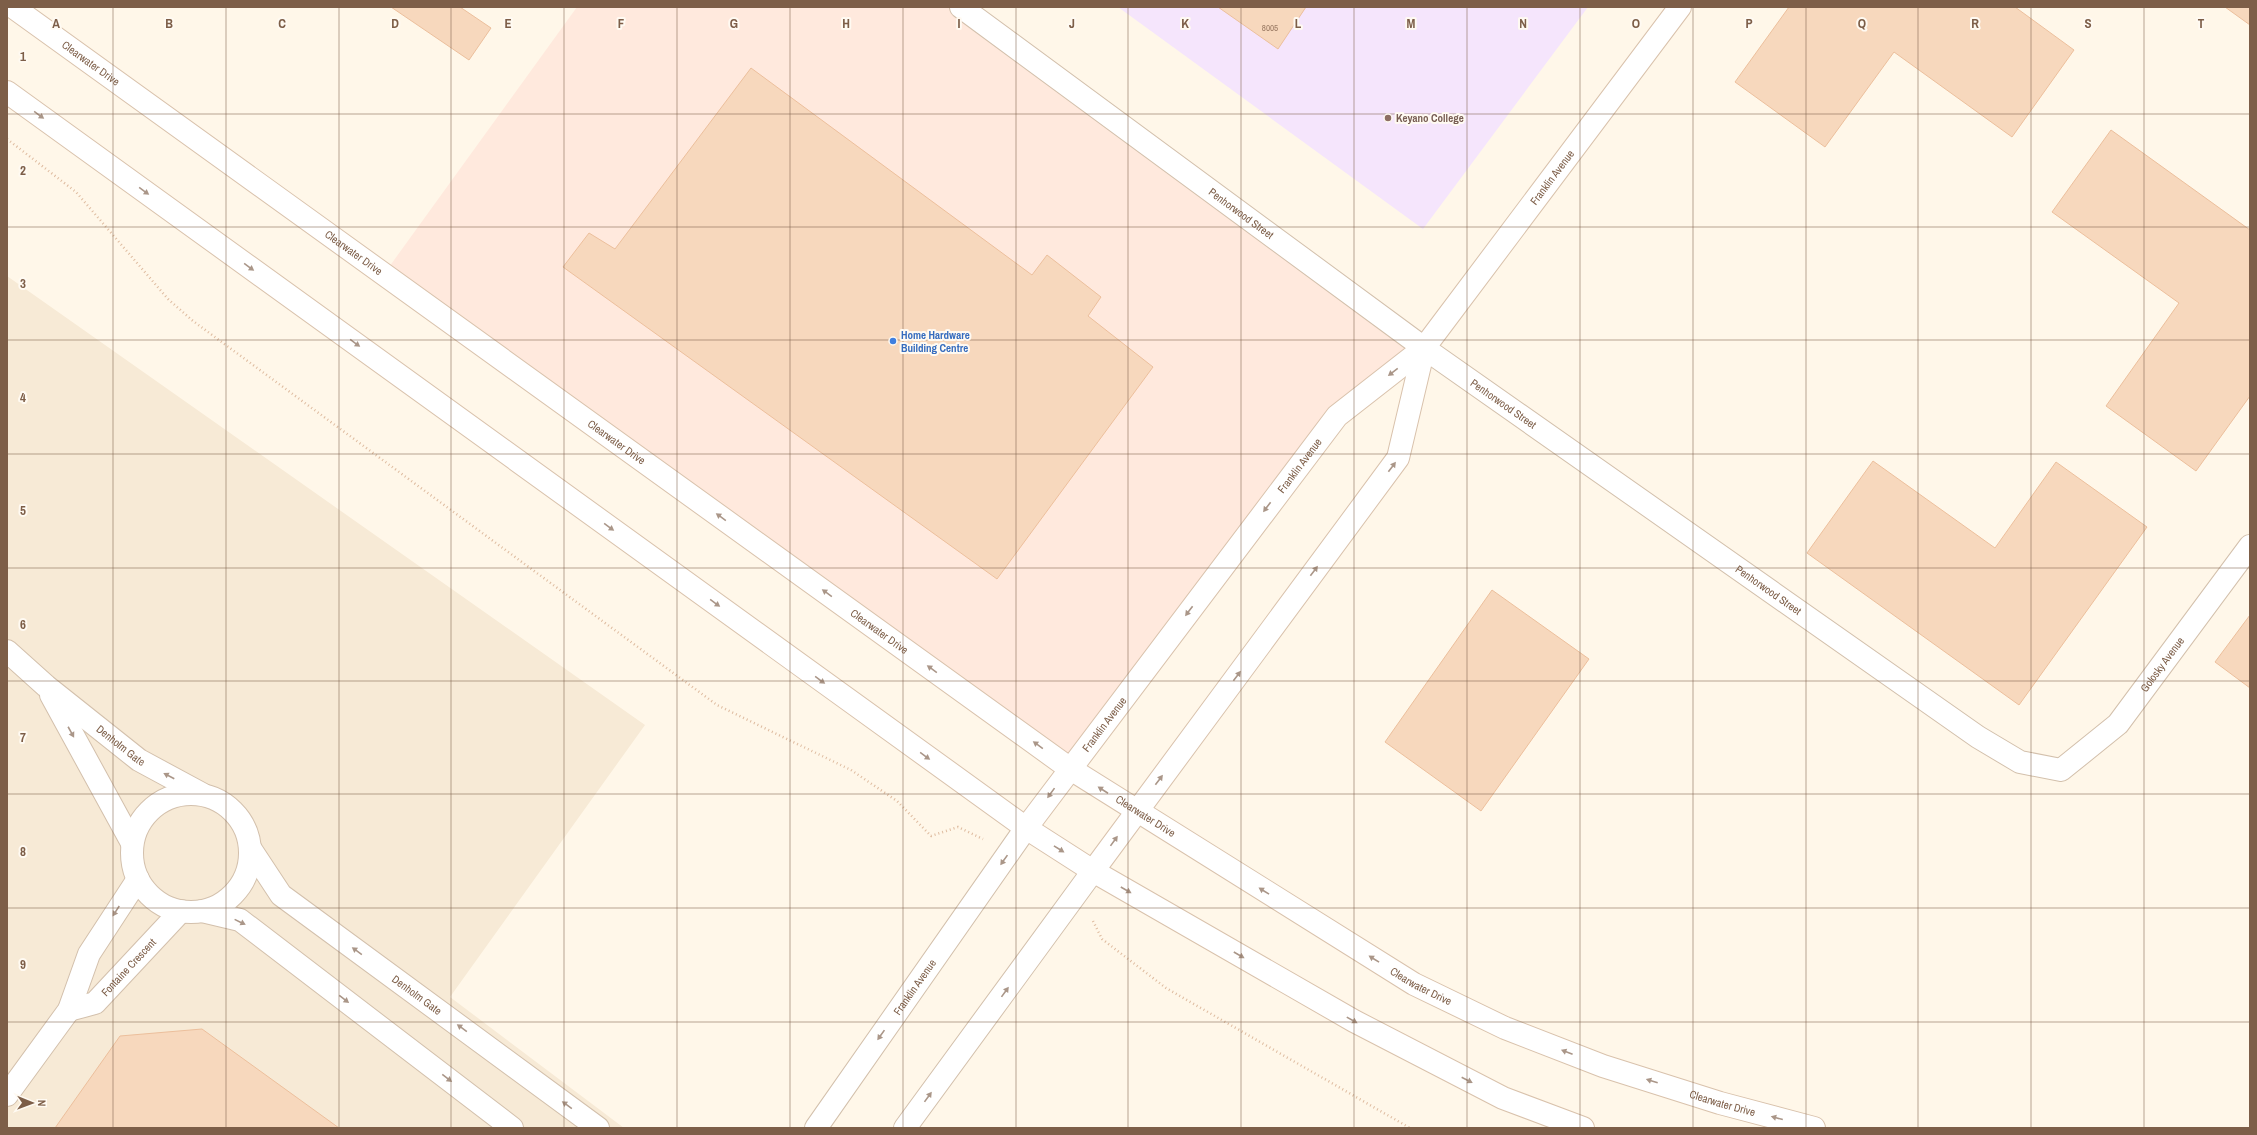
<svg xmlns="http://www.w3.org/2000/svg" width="2257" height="1135" viewBox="0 0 2257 1135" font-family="'Archivo Narrow',sans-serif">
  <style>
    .residential { fill: #f7ead6 }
    .commercial { fill: #ffe9dd }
    .education { fill: #f5e5fc }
    .building { fill: #f7d8bd; stroke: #ecbf9c }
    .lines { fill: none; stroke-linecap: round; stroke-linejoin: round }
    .street-casing { stroke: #d3c0ac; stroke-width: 24 }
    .secondary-casing { stroke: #d9c2ac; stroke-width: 24 }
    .path { stroke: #debb9f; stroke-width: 2.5; stroke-dasharray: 1 3; stroke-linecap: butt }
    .street { stroke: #fff; stroke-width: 22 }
    .secondary { stroke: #fff; stroke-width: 22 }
    .oneway { fill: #aa9688 }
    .grid { fill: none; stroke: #7d5e48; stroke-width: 1; stroke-opacity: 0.55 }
    .education-dot { fill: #8d6e63; stroke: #fffaf2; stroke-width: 1.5 }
    .shop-dot { fill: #3f7fe0; stroke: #fffaf2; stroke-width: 1.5 }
    .labels { text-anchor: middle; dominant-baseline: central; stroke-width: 4; stroke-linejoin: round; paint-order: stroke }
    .number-label { font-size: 9px; fill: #9c7c65 }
    .street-label { font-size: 11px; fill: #7d5e48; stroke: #fffaf2 }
    .education-label { font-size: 11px; font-weight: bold; fill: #785e54; stroke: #fffaf2; text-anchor: start }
    .shop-label { font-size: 11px; font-weight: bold; fill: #366cbe; stroke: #fffaf2; text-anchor: start }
    .grid-label { font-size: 13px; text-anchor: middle; font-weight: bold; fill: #7d5e48; stroke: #fffaf2; stroke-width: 4; stroke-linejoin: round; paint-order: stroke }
  </style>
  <rect width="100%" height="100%" fill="#fff7e9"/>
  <!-- residential -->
  <path class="residential" d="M 7,276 L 645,725 L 450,997 L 624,1128 L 7,1128 Z"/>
  <!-- commercial -->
  <path class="commercial" d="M 577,7 L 961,7 L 1424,348 L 1337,416 L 1069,768 L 384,274 Z"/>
  <!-- education -->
  <path class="education" d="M 1118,7 L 1588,7 L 1423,229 Z"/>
  <!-- building -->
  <path class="building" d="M 391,7 L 460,7 L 491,28 L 469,60 Z
    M 1218,7 L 1306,7 L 1278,49 Z
    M 1789,7 L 2015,7 L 2074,50 L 2012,137 L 1894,52 L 1825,147 L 1735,82 Z
    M 2225,7 L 2250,7 L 2250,25 Z
    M 751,68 L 1032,275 L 1047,255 L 1101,297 L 1088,316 L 1153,367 L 997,579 L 563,267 L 589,233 L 615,249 Z
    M 2111,130 L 2250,230 L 2250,396 L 2196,471 L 2106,406 L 2179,303 L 2052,212 Z
    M 1873,461 L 1995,548 L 2056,462 L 2147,527 L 2019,705 L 1807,553 Z
    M 1492,590 L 1589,659 L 1481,811 L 1385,742 Z
    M 2250,615 L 2250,688 L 2215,662 Z
    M 202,1029 L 339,1128 L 55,1128 L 120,1036 Z"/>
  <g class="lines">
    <!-- street casing -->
    <g class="street-casing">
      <g id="street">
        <path id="s1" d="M 961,7 L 1424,348 L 1978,737 L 2020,762 L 2061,770 L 2118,724 L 2250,546"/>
        <path id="s2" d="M 7,651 L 46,686 L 139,760 L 202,794"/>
        <path d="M 51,695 L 132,843"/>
        <circle cx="191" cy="853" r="59"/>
        <path id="s3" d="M 250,848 L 281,895 L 598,1128"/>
        <path d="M 202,911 L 240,920 L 512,1128"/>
        <path id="s4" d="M 69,1010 L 95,1003 L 181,911"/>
        <path d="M 7,1095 L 69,1010 L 89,954 L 138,879"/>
        <path id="s5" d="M 816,1128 L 1026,828"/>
        <path d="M 905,1128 L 1093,871"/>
      </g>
    </g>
    <!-- secondary casing -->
    <g class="secondary-casing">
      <g id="secondary">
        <path id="s6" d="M 13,7 L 1069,768 L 1414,984 L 1505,1028 L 1603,1066 L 1720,1103 L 1814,1128"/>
        <path d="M 7,92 L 1026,828 L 1093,871 L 1354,1021 L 1503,1098 L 1583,1128"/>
        <path id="s7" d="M 1026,828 L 1337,416 L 1424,348 L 1680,7"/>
        <path d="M 1093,871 L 1398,458 L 1424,348"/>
      </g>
    </g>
    <!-- path -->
    <path class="path" d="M 7,139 L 76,192 L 168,299 L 193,321 L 717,705 L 851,770 L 897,801 L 931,836 L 958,827 L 983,839
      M 1093,921 L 1102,939 L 1166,988 L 1410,1128"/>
    <!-- street -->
    <use href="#street" class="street"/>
    <!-- secondary -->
    <use href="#secondary" class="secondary"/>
  </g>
  <!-- one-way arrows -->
  <defs><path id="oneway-solid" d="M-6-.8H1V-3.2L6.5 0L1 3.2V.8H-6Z"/></defs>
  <g class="oneway">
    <use href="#oneway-solid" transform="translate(39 115) rotate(36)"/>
    <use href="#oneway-solid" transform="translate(144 191) rotate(36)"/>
    <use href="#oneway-solid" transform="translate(249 267) rotate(36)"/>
    <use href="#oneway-solid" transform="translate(355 343) rotate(36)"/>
    <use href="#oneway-solid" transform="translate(1393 372) rotate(142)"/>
    <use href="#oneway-solid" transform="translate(1392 467) rotate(-53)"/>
    <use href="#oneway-solid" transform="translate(1267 507) rotate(127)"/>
    <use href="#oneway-solid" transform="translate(721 517) rotate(-144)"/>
    <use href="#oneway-solid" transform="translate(609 527) rotate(36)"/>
    <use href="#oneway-solid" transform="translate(1314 571) rotate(-53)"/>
    <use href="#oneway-solid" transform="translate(827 593) rotate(-144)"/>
    <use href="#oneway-solid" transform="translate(715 603) rotate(36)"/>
    <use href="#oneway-solid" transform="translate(1189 611) rotate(127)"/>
    <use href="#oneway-solid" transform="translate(932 669) rotate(-144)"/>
    <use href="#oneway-solid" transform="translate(1237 676) rotate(-53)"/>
    <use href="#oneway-solid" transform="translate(820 680) rotate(36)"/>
    <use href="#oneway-solid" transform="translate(71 732) rotate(61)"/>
    <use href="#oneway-solid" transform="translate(1038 745) rotate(-144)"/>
    <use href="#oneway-solid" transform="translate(925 756) rotate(36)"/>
    <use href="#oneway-solid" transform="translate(169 776) rotate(-152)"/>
    <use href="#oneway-solid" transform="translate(1159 780) rotate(-53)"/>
    <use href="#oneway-solid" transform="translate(1103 790) rotate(-147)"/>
    <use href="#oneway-solid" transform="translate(1051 793) rotate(126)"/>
    <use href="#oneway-solid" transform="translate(1114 841) rotate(-54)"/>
    <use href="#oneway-solid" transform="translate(1059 849) rotate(32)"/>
    <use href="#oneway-solid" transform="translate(1004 860) rotate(125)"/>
    <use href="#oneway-solid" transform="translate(1126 890) rotate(30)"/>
    <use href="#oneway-solid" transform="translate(1264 891) rotate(-148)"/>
    <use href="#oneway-solid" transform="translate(116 911) rotate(123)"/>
    <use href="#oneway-solid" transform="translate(240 922) rotate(26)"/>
    <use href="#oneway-solid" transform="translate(357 951) rotate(-144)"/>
    <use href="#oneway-solid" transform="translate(1239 955) rotate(30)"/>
    <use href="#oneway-solid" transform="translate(1374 959) rotate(-148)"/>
    <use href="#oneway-solid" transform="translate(1005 992) rotate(-54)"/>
    <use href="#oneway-solid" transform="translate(344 999) rotate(38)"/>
    <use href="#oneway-solid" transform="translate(1352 1020) rotate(29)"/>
    <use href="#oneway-solid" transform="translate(462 1028) rotate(-144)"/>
    <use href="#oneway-solid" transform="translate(881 1035) rotate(125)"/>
    <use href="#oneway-solid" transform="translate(1567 1052) rotate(-159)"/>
    <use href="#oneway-solid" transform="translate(447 1078) rotate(38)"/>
    <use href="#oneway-solid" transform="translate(1467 1080) rotate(27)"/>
    <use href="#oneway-solid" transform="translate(1652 1081) rotate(-162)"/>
    <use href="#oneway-solid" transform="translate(928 1097) rotate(-54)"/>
    <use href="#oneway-solid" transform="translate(567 1105) rotate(-144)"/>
    <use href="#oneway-solid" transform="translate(1777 1118) rotate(-165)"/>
  </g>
  <!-- grid -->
  <path class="grid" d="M 113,7 L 113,1128M 226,7 L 226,1128M 339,7 L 339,1128M 451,7 L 451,1128M 564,7 L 564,1128M 677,7 L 677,1128M 790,7 L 790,1128M 903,7 L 903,1128M 1016,7 L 1016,1128M 1128,7 L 1128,1128M 1241,7 L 1241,1128M 1354,7 L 1354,1128M 1467,7 L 1467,1128M 1580,7 L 1580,1128M 1693,7 L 1693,1128M 1806,7 L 1806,1128M 1918,7 L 1918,1128M 2031,7 L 2031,1128M 2144,7 L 2144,1128M 7,114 L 2250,114M 7,227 L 2250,227M 7,340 L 2250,340M 7,454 L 2250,454M 7,568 L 2250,568M 7,681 L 2250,681M 7,794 L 2250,794M 7,908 L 2250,908M 7,1022 L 2250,1022"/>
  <!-- markers -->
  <circle class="education-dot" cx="1388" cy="118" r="4"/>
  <circle class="shop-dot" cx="893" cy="341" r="4"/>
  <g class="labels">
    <!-- number labels -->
    <g class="number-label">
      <text x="1270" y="28">8005</text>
    </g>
    <!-- street labels -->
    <g class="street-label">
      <text stroke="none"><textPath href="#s6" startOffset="96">Clearwater Drive</textPath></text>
      <text stroke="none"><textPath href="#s7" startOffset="840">Franklin Avenue</textPath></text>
      <text stroke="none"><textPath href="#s1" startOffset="348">Penhorwood Street</textPath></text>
      <text stroke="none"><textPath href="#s6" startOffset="420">Clearwater Drive</textPath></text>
      <text stroke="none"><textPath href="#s1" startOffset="672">Penhorwood Street</textPath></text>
      <text stroke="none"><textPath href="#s6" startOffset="744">Clearwater Drive</textPath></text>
      <text stroke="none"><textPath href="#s7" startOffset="454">Franklin Avenue</textPath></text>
      <text stroke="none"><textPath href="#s1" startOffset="996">Penhorwood Street</textPath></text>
      <text stroke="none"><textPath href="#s6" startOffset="1068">Clearwater Drive</textPath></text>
      <text stroke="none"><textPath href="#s1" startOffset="1490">Golosky Avenue</textPath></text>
      <text stroke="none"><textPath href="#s7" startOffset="130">Franklin Avenue</textPath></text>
      <text stroke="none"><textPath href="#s2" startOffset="148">Denholm Gate</textPath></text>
      <text stroke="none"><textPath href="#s6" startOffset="1392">Clearwater Drive</textPath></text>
      <text stroke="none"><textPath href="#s4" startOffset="76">Fontaine Crescent</textPath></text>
      <text stroke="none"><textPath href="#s6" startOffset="1716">Clearwater Drive</textPath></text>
      <text stroke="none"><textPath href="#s5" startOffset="172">Franklin Avenue</textPath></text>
      <text stroke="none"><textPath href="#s3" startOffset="225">Denholm Gate</textPath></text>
      <text stroke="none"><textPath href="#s6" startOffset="2040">Clearwater Drive</textPath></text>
    </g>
    <!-- education labels -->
    <g class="education-label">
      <text x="1396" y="118">Keyano College</text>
    </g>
    <!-- shop labels -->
    <g class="shop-label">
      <text x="901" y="335">Home Hardware<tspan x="901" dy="13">Building Centre</tspan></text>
    </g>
  </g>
  <g class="grid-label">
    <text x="56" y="28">A</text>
    <text x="169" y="28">B</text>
    <text x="282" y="28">C</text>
    <text x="395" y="28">D</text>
    <text x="508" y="28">E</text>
    <text x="621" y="28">F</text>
    <text x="734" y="28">G</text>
    <text x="846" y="28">H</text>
    <text x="959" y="28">I</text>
    <text x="1072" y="28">J</text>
    <text x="1185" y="28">K</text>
    <text x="1298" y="28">L</text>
    <text x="1411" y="28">M</text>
    <text x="1523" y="28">N</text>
    <text x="1636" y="28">O</text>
    <text x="1749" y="28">P</text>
    <text x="1862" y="28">Q</text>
    <text x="1975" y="28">R</text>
    <text x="2088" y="28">S</text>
    <text x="2201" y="28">T</text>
    <text x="23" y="61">1</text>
    <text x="23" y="175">2</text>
    <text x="23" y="288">3</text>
    <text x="23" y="402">4</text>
    <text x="23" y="515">5</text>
    <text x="23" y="629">6</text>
    <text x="23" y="742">7</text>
    <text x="23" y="856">8</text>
    <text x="23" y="969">9</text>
  </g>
  <!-- border -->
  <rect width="2257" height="1135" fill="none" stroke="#7d5e48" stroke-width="16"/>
  <!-- north arrow -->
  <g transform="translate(32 1103) rotate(91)" stroke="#fffaf2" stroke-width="3" paint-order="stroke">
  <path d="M0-3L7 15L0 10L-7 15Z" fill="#7d5e48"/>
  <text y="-6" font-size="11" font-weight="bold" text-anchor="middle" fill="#7d5e48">N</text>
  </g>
</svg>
